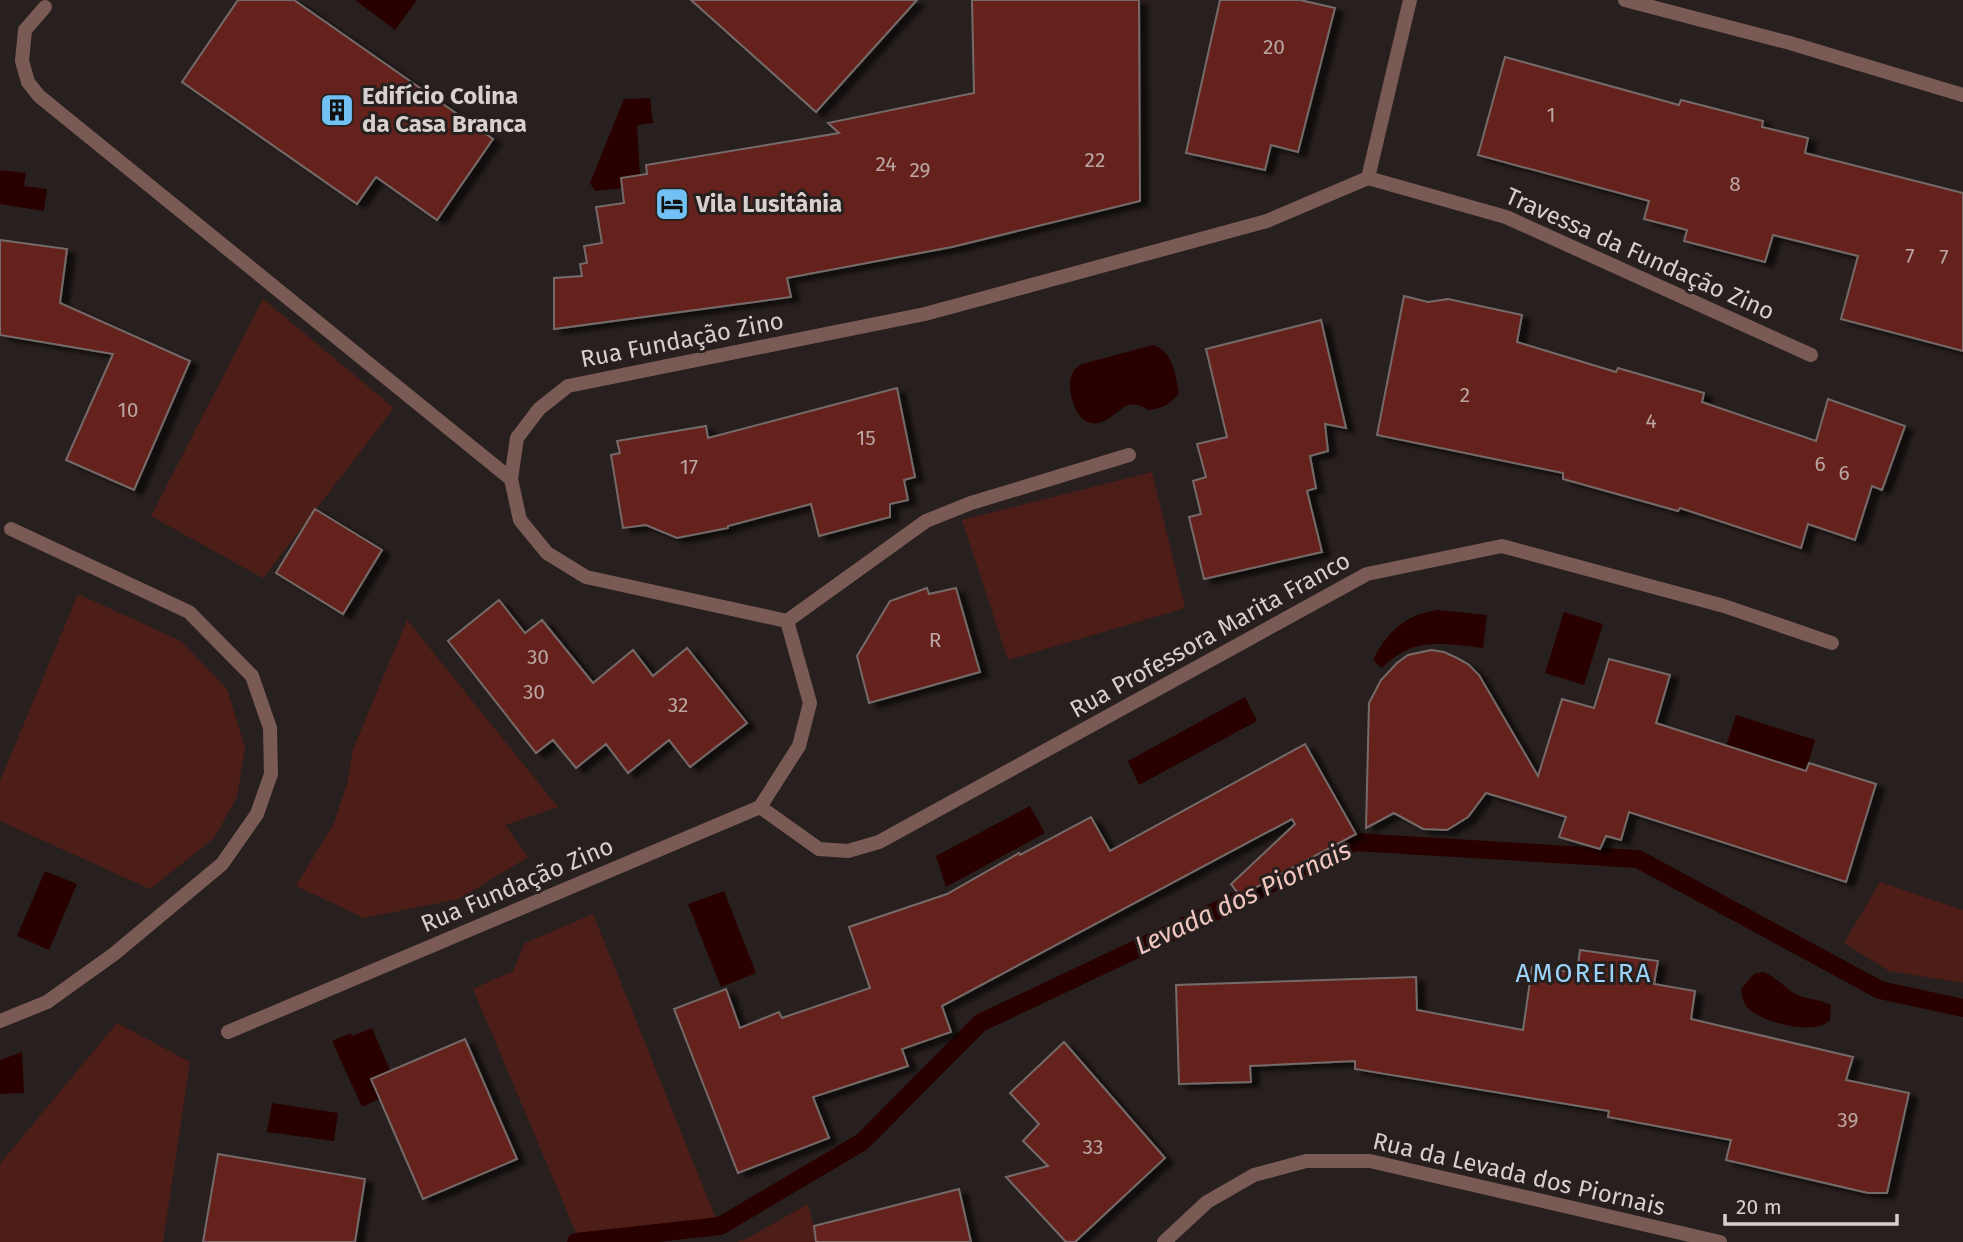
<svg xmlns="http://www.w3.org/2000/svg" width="1963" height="1242" viewBox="0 0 1963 1242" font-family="'Fira Sans',sans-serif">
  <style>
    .green { fill: #4d1d17 }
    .water { fill: #290000 }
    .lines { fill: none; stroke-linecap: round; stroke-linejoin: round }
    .stream { stroke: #290000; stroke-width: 18 }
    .building { fill: #65231b; stroke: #746b69; stroke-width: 2; filter: url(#shadow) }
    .service { stroke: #7a5a54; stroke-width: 14 }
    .minor { stroke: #7a5a54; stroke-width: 14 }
    .tertiary { stroke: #7a5a54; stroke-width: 14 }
    .labels { text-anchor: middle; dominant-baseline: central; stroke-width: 6; stroke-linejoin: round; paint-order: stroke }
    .number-label { font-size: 21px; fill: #baa5a2 }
    .poi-label { font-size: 24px; font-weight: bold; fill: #d6d0cf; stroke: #28201f; text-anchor: start }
    .street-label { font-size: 24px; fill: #d6d0cf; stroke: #28201f }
    .water-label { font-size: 26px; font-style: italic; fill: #f2c7bf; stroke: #28201f }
    .neighbourhood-label { font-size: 26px; letter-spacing: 2px; fill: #9bd3fa; stroke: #28201f }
  </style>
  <defs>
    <filter id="shadow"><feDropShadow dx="8" dy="4.5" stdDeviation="2" flood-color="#0009"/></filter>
  </defs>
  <rect width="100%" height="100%" fill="#28201f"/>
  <!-- green -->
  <path class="green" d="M 263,299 L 394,408 L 263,578 L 151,516 Z
    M 1152,472 L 1185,608 L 1008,660 L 962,520 Z
    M 78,594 L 181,641 L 227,689 L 245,747 L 237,797 L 214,838 L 150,889 L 0,821 L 0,781 Z
    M 407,620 L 558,807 L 505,825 L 528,857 L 459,899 L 364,918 L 296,886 L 334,823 L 347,784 L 353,749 Z
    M 1880,882 L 1963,910 L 1963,983 L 1889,971 L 1844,943 Z
    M 593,914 L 721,1231 L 616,1242 L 580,1242 L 473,989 L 513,971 L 525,943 Z
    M 117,1023 L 190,1062 L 163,1242 L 0,1242 L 0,1164 Z
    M 808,1204 L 818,1242 L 735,1242 L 744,1240 Z"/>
  <!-- water -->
  <path class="water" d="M 355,0 L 417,0 L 395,30 Z
    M 650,98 L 653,123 L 637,125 L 640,174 L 621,177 L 622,188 L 595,191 L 590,183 L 624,99 Z
    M 0,170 L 26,173 L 24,186 L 47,189 L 44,211 L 0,204 Z
    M 1153,345 C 1173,351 1175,373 1179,393 C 1171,404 1163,408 1149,410 C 1143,407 1137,403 1129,405 C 1120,408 1114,416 1106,420 C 1083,433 1071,406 1070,387 C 1070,376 1072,370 1082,364 Z
    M 1438,610 L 1487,615 L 1483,648 C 1441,644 1414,636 1382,668 L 1373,660 C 1387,632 1406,614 1438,610 Z
    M 1564,612 L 1603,624 L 1584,685 L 1545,673 Z
    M 1245,697 L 1257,721 L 1139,785 L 1128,761 Z
    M 1736,715 L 1815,740 L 1806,771 L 1726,746 Z
    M 1030,806 L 1045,833 L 946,887 L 936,856 Z
    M 45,871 L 77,884 L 49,950 L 17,936 Z
    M 724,891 L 756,973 L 721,987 L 688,904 Z
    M 1763,972 C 1776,977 1782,985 1792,992 C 1804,1000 1819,998 1831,1005 L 1830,1020 C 1815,1036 1765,1023 1750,1010 C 1743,1004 1742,997 1741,989 L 1754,974 Z
    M 372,1028 L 390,1070 L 371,1079 L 379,1099 L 362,1107 L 332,1041 L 351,1033 L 352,1036 Z
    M 22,1052 L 24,1093 L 0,1094 L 0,1060 Z
    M 272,1103 L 338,1113 L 334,1141 L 267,1132 Z"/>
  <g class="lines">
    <!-- stream -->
    <path class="stream" d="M 576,1242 L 720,1226 L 862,1142 L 980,1023 L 1202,918 L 1355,842 L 1638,859 L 1880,990 L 1963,1008"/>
  </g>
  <!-- building -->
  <path class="building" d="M 238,0 L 294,0 L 493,139 L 437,220 L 376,177 L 357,204 L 182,82 Z
    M 691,0 L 917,0 L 816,112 Z
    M 972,0 L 1139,0 L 1140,201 L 952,247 L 787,278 L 791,297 L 554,329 L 554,278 L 582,276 L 580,264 L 587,263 L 584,246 L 602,243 L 596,207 L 624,203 L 621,178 L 647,174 L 646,165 L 839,133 L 828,123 L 974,93 Z
    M 1220,0 L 1300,0 L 1335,8 L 1298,152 L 1271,145 L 1265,170 L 1186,153 Z
    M 1505,57 L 1679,105 L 1681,100 L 1763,121 L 1762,127 L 1808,138 L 1805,153 L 1963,193 L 1963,351 L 1841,319 L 1858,256 L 1773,235 L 1765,262 L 1684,241 L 1687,230 L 1644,219 L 1649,201 L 1478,155 Z
    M 0,240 L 67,249 L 60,303 L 190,361 L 134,490 L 66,460 L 113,354 L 0,335 Z
    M 1404,296 L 1428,302 L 1448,299 L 1522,315 L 1517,342 L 1616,372 L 1618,368 L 1704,393 L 1702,402 L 1816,441 L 1828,399 L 1905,426 L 1882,490 L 1872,486 L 1855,540 L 1808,524 L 1801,548 L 1680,508 L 1678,511 L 1563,479 L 1563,473 L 1377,435 Z
    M 1321,320 L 1346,428 L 1325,424 L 1328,451 L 1310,456 L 1316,488 L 1307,491 L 1322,552 L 1204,579 L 1189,517 L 1201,514 L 1193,481 L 1206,477 L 1197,444 L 1227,437 L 1206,349 Z
    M 897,388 L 915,477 L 904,480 L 908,500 L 890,504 L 890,517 L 819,536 L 811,504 L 728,526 L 728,528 L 677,538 L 646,525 L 623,528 L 611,455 L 620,453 L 617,441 L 706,426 L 708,438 Z
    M 315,509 L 382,550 L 343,614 L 276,573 Z
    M 927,588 L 929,594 L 956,588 L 980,672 L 869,703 L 857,656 L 890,601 Z
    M 499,600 L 525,633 L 542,620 L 593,683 L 633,650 L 653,676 L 687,648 L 747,723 L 690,767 L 669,740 L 628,773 L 606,744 L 576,768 L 553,740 L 536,753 L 448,641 Z
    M 1431,650 L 1444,652 L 1457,658 L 1468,664 L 1479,675 L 1538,776 L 1562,699 L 1594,708 L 1609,659 L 1670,675 L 1656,723 L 1806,771 L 1809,763 L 1876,784 L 1846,882 L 1629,812 L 1621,840 L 1606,836 L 1600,849 L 1559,837 L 1566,817 L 1486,793 L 1468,817 L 1447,830 L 1423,829 L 1394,813 L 1366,828 L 1369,703 L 1381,680 L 1397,663 L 1408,655 Z
    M 1305,744 L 1356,834 L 1240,896 L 1231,884 L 1295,824 L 1292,819 L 942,1006 L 951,1032 L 902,1049 L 908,1066 L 813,1097 L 829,1138 L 738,1173 L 674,1009 L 726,989 L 740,1028 L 779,1012 L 782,1018 L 870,988 L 849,927 L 947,894 L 1019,853 L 1020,855 L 1091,817 L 1110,851 Z
    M 1580,950 L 1658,961 L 1654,984 L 1695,991 L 1691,1019 L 1853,1057 L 1846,1080 L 1909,1093 L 1887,1193 L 1868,1193 L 1726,1160 L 1731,1140 L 1608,1117 L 1609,1111 L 1355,1069 L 1355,1061 L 1250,1066 L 1251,1082 L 1179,1084 L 1176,985 L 1416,977 L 1417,1010 L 1523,1030 L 1532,967 L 1577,973 Z
    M 465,1039 L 517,1159 L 423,1199 L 371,1079 Z
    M 1064,1042 L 1165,1158 L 1075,1242 L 1066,1242 L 1006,1177 L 1048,1166 L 1023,1141 L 1039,1124 L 1010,1093 Z
    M 218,1154 L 365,1179 L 355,1242 L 203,1242 Z
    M 959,1189 L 971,1242 L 816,1242 L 814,1226 Z"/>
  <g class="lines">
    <!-- service -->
    <path class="service" d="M 45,7 L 25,30 L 22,61 L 28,82 L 39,96 L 511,479"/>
    <!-- minor -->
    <path class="minor" d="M 1368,178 L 1506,217 L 1811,355
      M 1368,178 L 1410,0
      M 787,621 L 586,577 L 547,553 L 520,520 L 511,479 L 517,438 L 539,409 L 568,386 L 925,314 L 1267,221 L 1368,178
      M 787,621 L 926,521 L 971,503 L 1129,455
      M 760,807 L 819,849 L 848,851 L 879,842 L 1367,574 L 1502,546 L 1724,606 L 1832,643
      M 0,1021 L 47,1002 L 114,954 L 222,864 L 257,814 L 271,774 L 270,728 L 252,676 L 189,612 L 11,529
      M 228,1032 L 760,807 L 799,746 L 810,703 L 787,621
      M 1164,1242 L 1207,1202 L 1254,1175 L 1306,1161 L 1370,1161 L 1720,1242"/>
    <!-- tertiary -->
    <path class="tertiary" d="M 1625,0 L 1790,43 L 1963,95"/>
  </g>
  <!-- icons -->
  <defs>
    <g id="building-square" transform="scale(1.75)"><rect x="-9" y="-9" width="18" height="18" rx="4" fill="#72c1f5" stroke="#28201f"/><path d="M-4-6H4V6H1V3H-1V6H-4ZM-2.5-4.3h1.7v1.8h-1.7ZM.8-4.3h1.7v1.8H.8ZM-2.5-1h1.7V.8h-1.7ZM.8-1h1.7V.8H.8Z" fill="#111"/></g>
    <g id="hotel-square" transform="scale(1.75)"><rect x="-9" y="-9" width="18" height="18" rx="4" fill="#72c1f5" stroke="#28201f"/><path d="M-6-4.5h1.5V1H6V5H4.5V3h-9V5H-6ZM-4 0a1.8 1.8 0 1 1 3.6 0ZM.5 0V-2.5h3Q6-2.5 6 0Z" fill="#111"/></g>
  </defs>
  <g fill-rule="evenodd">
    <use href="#building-square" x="337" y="110"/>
    <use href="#hotel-square" x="672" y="204"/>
  </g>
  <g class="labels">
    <!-- number labels -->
    <g class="number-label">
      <text x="1274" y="47">20</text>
      <text x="1551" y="115">1</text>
      <text x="1095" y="160">22</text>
      <text x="886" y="164">24</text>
      <text x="920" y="170">29</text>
      <text x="1735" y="184">8</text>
      <text x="1910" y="256">7</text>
      <text x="1944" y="257">7</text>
      <text x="1465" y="395">2</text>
      <text x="128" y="410">10</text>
      <text x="1651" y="421">4</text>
      <text x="866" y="438">15</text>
      <text x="1820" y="464">6</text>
      <text x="689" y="467">17</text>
      <text x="1844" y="473">6</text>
      <text x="935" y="640">R</text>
      <text x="538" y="657">30</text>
      <text x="534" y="692">30</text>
      <text x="678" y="705">32</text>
      <text x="1848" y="1120">39</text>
      <text x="1093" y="1147">33</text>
    </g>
    <!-- poi labels -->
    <g class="poi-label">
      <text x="362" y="96">Edifício Colina<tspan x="362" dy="28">da Casa Branca</tspan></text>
      <text x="696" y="204">Vila Lusitânia</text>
    </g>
    <!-- street labels -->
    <g class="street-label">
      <text transform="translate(1640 254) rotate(24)">Travessa da Fundação Zino</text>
      <text transform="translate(682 340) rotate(-11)">Rua Fundação Zino</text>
      <text transform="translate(1210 635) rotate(-29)">Rua Professora Marita Franco</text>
      <text transform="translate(517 885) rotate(-23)">Rua Fundação Zino</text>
      <text transform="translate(1519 1174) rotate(13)">Rua da Levada dos Piornais</text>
    </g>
    <!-- water labels -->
    <g class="water-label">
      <text transform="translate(1243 898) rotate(-25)">Levada dos Piornais</text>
    </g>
    <!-- neighbourhood labels -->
    <g class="neighbourhood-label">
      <text x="1584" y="973">AMOREIRA</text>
    </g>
  </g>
  <!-- scale -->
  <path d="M1725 1214v10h172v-10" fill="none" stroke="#d6d0cf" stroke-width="3.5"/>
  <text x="1736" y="1214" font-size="21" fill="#d6d0cf" stroke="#28201f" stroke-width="5" paint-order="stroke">20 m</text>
</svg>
